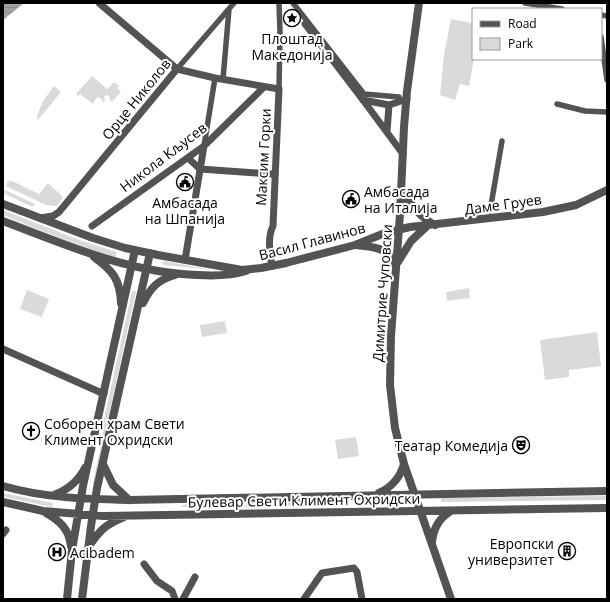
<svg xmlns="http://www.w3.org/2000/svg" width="610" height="602" viewBox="0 0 610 602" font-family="'Open Sans',sans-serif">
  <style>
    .green { fill: #dadada }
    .water { fill: url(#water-rules) }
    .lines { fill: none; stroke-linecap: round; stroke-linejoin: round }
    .pedestrian { stroke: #535353; stroke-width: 5.5 }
    .minor { stroke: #535353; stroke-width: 7 }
    .tertiary { stroke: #535353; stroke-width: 8 }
    .labels { text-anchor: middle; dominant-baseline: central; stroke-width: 4; stroke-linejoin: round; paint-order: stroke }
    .poi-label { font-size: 14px; fill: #000; stroke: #fff; text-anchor: start }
    .street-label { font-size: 14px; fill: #000; stroke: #fff }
  </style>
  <defs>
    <pattern id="water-rules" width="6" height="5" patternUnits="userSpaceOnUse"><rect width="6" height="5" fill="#a1a1a1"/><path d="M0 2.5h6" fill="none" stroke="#898989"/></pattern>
  </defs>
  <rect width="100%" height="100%" fill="#fff"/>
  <!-- green -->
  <path class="green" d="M 451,19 L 473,23 L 473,59 L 474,59 L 469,86 L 460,84 L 455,100 L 440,95 L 444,55 Z
    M 92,76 L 107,89 L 114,82 L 119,86 L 117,88 L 121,92 L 112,102 L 110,100 L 109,96 L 106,95 L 104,97 L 105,101 L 103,103 L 102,99 L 98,97 L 96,98 L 93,104 L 80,94 L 78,96 L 76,94 Z
    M 54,86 L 61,92 L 38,120 L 37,116 L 43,101 Z
    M 10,180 L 39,194 L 48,183 L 63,197 L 59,204 L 56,206 L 46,205 L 6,186 L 7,183 Z
    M 5,190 L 35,204 L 33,207 L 3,193 Z
    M 3,210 L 79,240 L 117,252 L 115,258 C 77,244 40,231 3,215 Z
    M 164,261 L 213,270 L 164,265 L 162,263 Z
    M 469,288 L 470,298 L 447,301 L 446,292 Z
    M 27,290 L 49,299 L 42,317 L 20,309 Z
    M 132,291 L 136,291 L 94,484 L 93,483 L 103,436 L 104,419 Z
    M 225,321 L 227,333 L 202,337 L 200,325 Z
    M 597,332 L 601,366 L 569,370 L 569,377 L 545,380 L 540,340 Z
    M 356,437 L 359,456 L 338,459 L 335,440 Z
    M 3,493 L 53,503 L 52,507 L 9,498 L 3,496 Z
    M 607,496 L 607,500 L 441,502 L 441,498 Z
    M 246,501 L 340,501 L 313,505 L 246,507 Z
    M 238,502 L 238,507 L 182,507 L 182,505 L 193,503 Z"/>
  <!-- water -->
  <path class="water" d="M 3,3 L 24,3 L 3,20 Z"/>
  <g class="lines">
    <!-- pedestrian -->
    <path class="pedestrian" d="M 279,3 L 280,32 L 279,89
      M 293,3 L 364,94 L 399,97
      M 525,3 L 562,9
      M 601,15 L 607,16
      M 601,37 L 607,80
      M 177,69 L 234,3
      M 223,79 L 229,9
      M 557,104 L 585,111 L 607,112
      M 204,146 L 215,78
      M 490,211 L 502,141"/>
    <!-- minor -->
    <path class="minor" d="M 99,3 L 177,69 L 215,78 L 279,89 L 273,226 C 267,238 270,254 272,266
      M 305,24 L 363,100 L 403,154
      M 363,100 L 389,105 L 407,99
      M 387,132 L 389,105
      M 188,158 L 200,169
      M 200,169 L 272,174
      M 40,218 L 53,216 L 59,212 L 177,69
      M 92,226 L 204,146 L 264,87
      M 185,260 L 204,146
      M 3,349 L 104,394
      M 3,534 L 6,530
      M 144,564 L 157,581 L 172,591 L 175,599
      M 183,599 L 195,577
      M 304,599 L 322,573 L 354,568 L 357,572 L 362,599"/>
    <!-- tertiary -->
    <path class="tertiary" d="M 419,3 L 407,91 L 404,127 L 400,214 L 391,336 L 390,385 L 395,428 L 404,464 L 451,599
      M 401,190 C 410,203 420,218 435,225
      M 3,204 L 93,238 L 125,248 L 158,255 L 242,270 L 261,268 L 286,263 L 355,245 L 385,233 L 410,227 L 543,212 L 576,205 L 607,190
      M 3,221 C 66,245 129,273 198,275 C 215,276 230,276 246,271
      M 356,245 C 376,248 386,246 396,266
      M 94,257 C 113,271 120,279 121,303
      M 398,262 L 411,241 L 427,226
      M 143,303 C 151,287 158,280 175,275
      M 103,464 L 113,485 L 129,500
      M 3,486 C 44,498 87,499 129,500 L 607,491
      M 379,493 C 392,487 400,478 404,464
      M 54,495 C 67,490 78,482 85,468
      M 3,502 L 43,511 L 104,516 L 607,508
      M 46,513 C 60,521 69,529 71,546
      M 432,543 C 433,528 439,518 451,511
      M 89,546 C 101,529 105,525 124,517
      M 67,599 L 72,550 L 83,486 L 135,250
      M 82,599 L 91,526 L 97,488 L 150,253"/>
  </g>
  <!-- icons -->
  <defs>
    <g id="sight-ring" transform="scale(0.9)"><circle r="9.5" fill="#fff" stroke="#000" stroke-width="1.5"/><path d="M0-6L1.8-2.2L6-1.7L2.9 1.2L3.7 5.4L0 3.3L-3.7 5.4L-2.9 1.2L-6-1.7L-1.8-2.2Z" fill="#000"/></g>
    <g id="civic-ring" transform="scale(0.9)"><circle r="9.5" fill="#fff" stroke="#000" stroke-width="1.5"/><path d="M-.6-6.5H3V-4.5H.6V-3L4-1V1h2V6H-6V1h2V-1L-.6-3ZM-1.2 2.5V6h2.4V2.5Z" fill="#000"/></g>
    <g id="church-ring" transform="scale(0.9)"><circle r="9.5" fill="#fff" stroke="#000" stroke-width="1.5"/><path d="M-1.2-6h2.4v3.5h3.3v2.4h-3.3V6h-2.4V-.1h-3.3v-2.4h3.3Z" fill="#000"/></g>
    <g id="theatre-ring" transform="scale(0.9)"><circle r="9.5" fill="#fff" stroke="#000" stroke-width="1.5"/><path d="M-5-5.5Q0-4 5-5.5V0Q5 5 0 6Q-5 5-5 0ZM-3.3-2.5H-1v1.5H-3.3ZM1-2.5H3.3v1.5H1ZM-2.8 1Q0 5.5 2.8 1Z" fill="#000"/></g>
    <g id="building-ring" transform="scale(0.9)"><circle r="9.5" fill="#fff" stroke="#000" stroke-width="1.5"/><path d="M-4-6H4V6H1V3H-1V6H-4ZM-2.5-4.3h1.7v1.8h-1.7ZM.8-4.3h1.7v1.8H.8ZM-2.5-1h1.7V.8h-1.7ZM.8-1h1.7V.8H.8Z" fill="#000"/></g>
    <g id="hospital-ring" transform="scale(0.9)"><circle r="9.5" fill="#fff" stroke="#000" stroke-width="1.5"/><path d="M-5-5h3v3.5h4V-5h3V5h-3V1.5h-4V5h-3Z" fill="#000"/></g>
  </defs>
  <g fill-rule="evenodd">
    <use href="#sight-ring" x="292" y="18"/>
    <use href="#civic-ring" x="185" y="182"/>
    <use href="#civic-ring" x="351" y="199"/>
    <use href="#church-ring" x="31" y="431"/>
    <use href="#theatre-ring" x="521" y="445"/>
    <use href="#building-ring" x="567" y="551"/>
    <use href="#hospital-ring" x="57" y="552"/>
  </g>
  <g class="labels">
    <!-- poi labels -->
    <g class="poi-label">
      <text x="292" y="38" text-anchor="middle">Плоштад<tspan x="292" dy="16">Македонија</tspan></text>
      <text x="364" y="191">Амбасада<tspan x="364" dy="16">на Италија</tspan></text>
      <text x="185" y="202" text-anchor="middle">Амбасада<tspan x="185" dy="16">на Шпанија</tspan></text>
      <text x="44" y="423">Соборен храм Свети<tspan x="44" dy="16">Климент Охридски</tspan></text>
      <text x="508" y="445" text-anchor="end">Театар Комедија</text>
      <text x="554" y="543" text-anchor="end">Европски<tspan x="554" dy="16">универзитет</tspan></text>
      <text x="70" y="552">Acibadem</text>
    </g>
    <!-- street labels -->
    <g class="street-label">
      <text transform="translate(136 99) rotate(-51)">Орце Николов</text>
      <text transform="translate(163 157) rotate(-37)">Никола Кљусев</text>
      <text transform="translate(263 157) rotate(-87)">Максим Горки</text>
      <text transform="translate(503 204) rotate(-8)">Даме Груев</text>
      <text transform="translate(312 241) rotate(-15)">Васил Главинов</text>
      <text transform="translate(382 293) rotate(-86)">Димитрие Чуповски</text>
      <text transform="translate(304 500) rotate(-1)">Булевар Свети Климент Охридски</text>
    </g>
  </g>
  <!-- border -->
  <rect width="610" height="602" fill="none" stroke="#000000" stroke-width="8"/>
  <!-- legend -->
  <rect x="472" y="8" width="130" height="52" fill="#ffffff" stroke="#999999"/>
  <rect x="480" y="21" width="20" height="6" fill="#535353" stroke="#999999"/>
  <text x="508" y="28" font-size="12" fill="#000000">Road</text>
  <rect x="480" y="38" width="20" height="12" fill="#dadada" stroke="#999999"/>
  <text x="508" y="48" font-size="12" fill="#000000">Park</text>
</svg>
